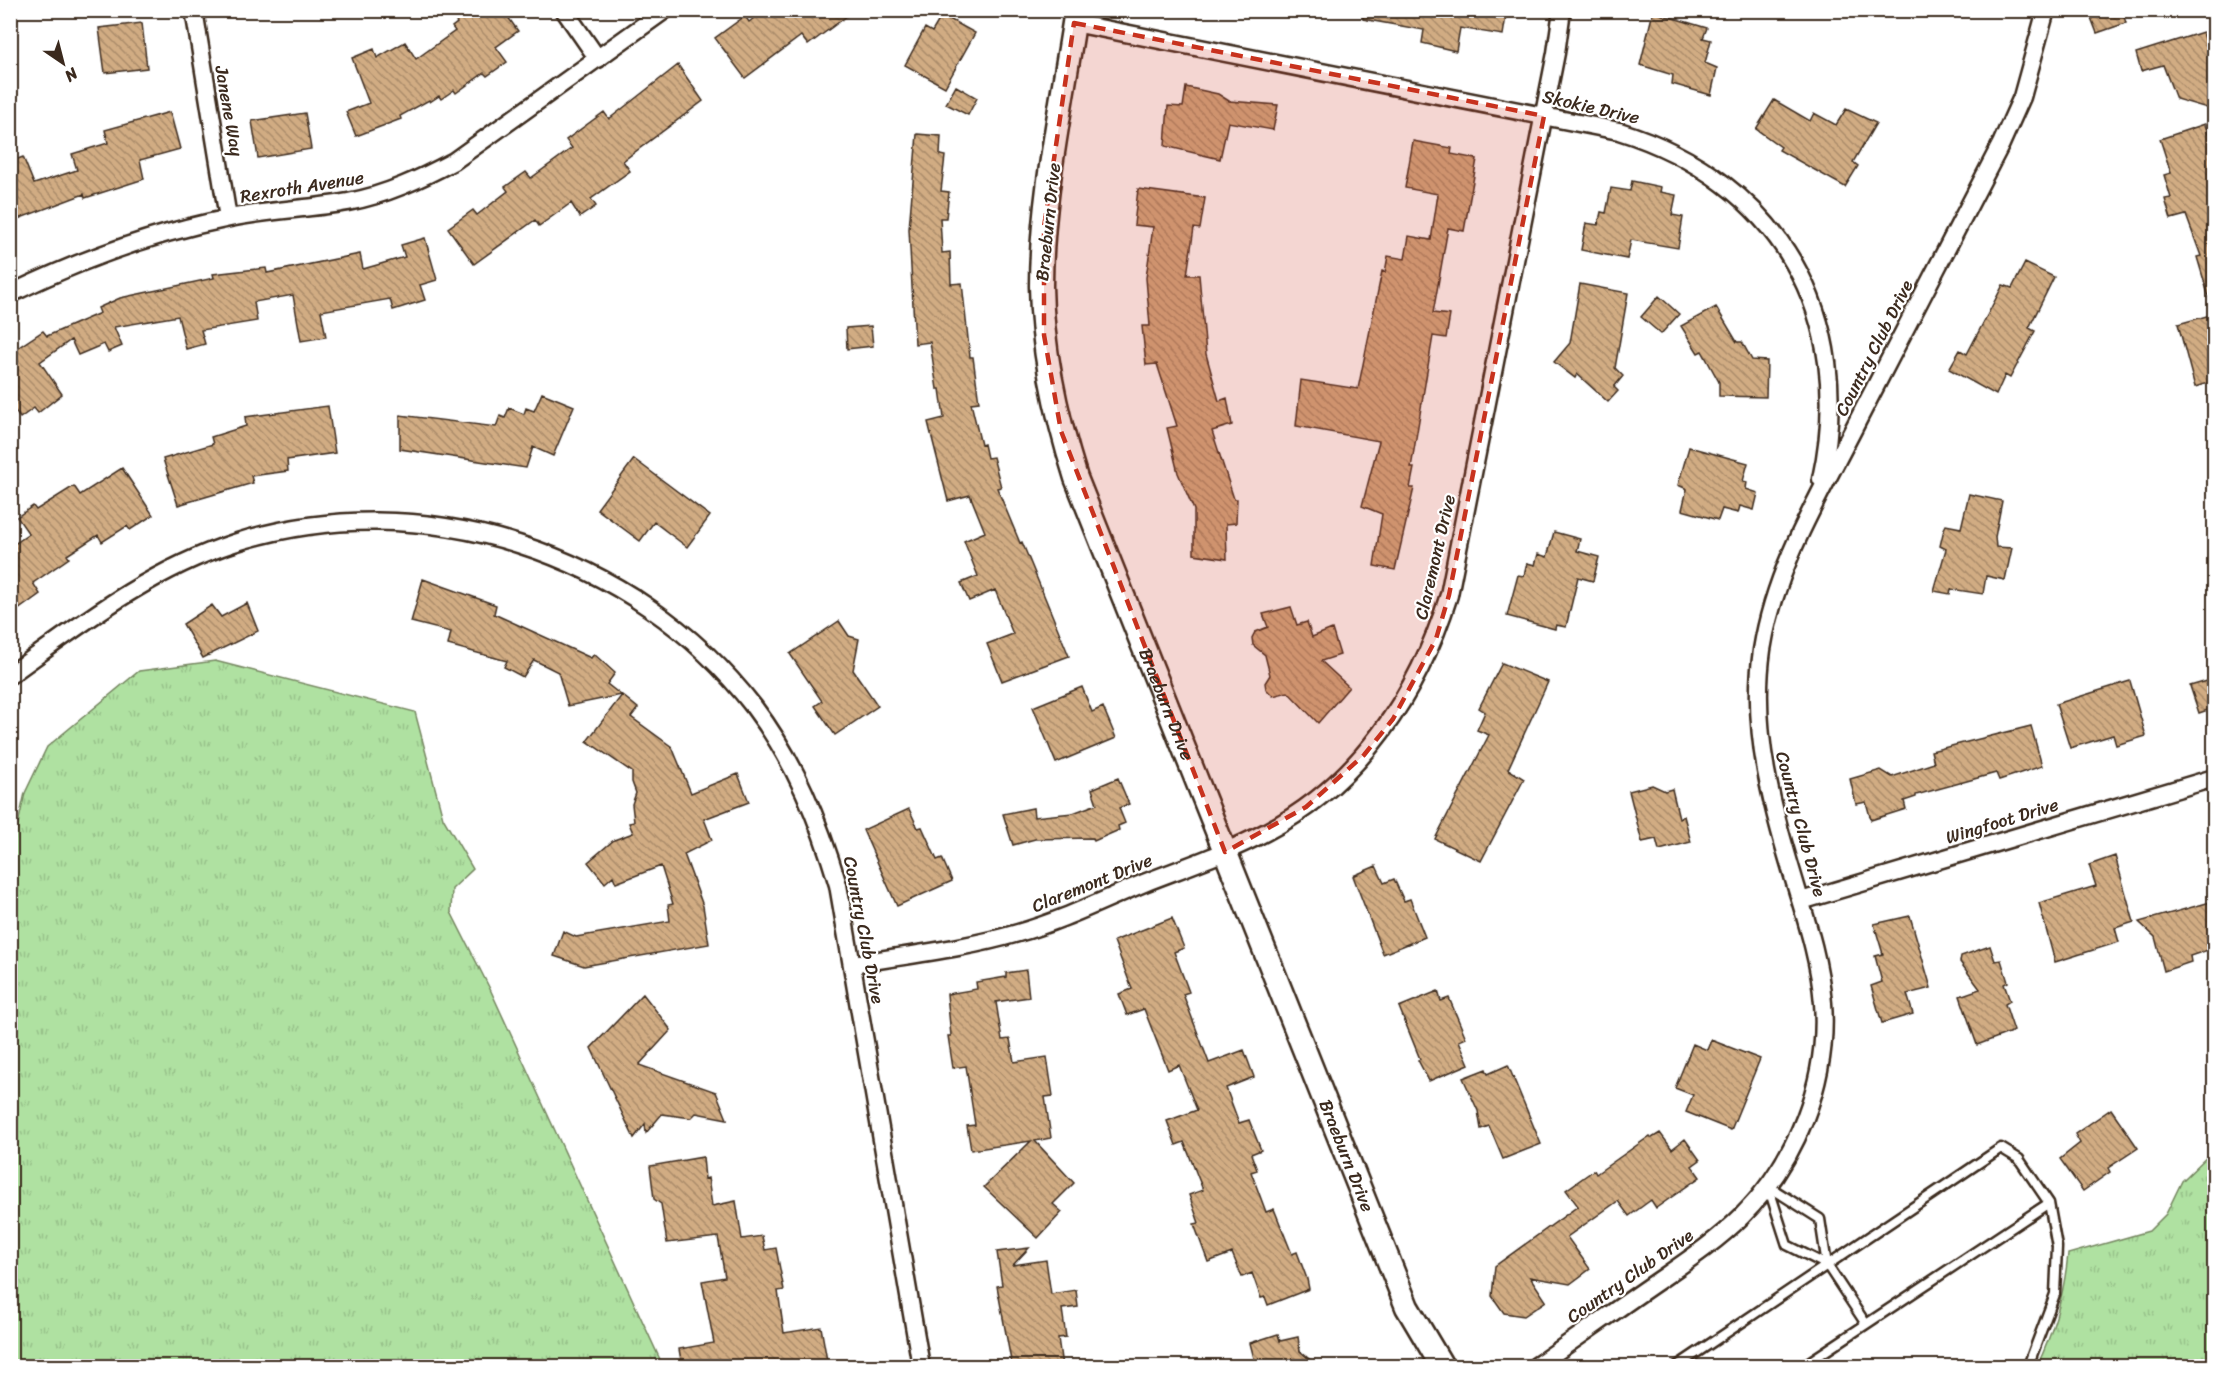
<svg xmlns="http://www.w3.org/2000/svg" width="2225" height="1377" viewBox="0 0 2225 1377" font-family="Sriracha,sans-serif">
  <style>
    .grass { fill: url(#grass-tufts); stroke: #758660; stroke-width: 1.5 }
    .building { fill: url(#building-back-hatch); stroke: #3b2a1e; stroke-width: 1.5 }
    .lines { fill: none; stroke-linecap: round; stroke-linejoin: round }
    .lane-casing { stroke: #3b2a1e; stroke-width: 13 }
    .street-casing { stroke: #3b2a1e; stroke-width: 21 }
    .secondary-casing { stroke: #3b2a1e; stroke-width: 27 }
    .lane { stroke: #fff; stroke-width: 8 }
    .street { stroke: #fff; stroke-width: 16 }
    .secondary { stroke: #fff; stroke-width: 22 }
    .marked { fill: #c8321e; fill-opacity: 0.2; stroke: #c8321e; stroke-width: 4.5; stroke-dasharray: 12 8; stroke-linejoin: round }
    .labels { text-anchor: middle; dominant-baseline: central; stroke-width: 4.5; stroke-linejoin: round; paint-order: stroke }
    .street-label { font-size: 18px; fill: #3b2a1e; stroke: #fff }
  </style>
  <defs>
    <pattern id="grass-tufts" width="24" height="20" patternUnits="userSpaceOnUse" patternTransform="scale(1.5)"><rect width="24" height="20" fill="#afe1a1"/><path d="M3 7l-1-3M5 7V3M7 7l1-3M15 17l-1-3M17 17v-4M19 17l1-3" fill="none" stroke="#97c18a"/></pattern>
    <pattern id="building-back-hatch" width="6" height="6" patternUnits="userSpaceOnUse" patternTransform="scale(1.5)"><rect width="6" height="6" fill="#d1ac83"/><path d="M-1 5l2 2M0 0l6 6M5-1l2 2" fill="none" stroke="#ab8c6b"/></pattern>
  </defs>
  <rect width="100%" height="100%" fill="#fff"/>
  <filter id="ink" filterUnits="userSpaceOnUse"><feTurbulence type="fractalNoise" baseFrequency=".0167" numOctaves="2"/><feDisplacementMap in="SourceGraphic" scale="12" xChannelSelector="R" yChannelSelector="G"/><feConvolveMatrix kernelMatrix="1 2 1 2 8 2 1 2 1" color-interpolation-filters="sRGB"/></filter>
  <g filter="url(#ink)">
    <!-- grass -->
    <path class="grass" d="M 215,661 L 415,712 L 443,818 L 473,869 L 452,889 L 451,912 L 490,989 L 663,1366 L 11,1366 L 10,859 L 25,793 L 47,747 L 139,671 Z
      M 2214,1150 L 2214,1366 L 2037,1366 C 2055,1329 2064,1295 2068,1254 L 2149,1231 L 2166,1214 L 2182,1181 Z"/>
    <!-- building -->
    <path class="building" d="M 448,10 L 503,10 L 518,31 L 496,47 L 507,62 L 487,76 L 484,73 L 456,93 L 454,90 L 441,99 L 439,96 L 430,102 L 429,100 L 400,116 L 401,119 L 356,136 L 346,112 L 369,103 L 352,58 L 374,49 L 377,58 L 405,42 L 416,59 L 455,31 L 452,27 L 457,23 Z
      M 764,10 L 855,10 L 808,45 L 801,36 L 745,78 L 715,38 L 745,16 L 749,22 Z
      M 1363,10 L 1507,10 L 1503,35 L 1460,28 L 1456,51 L 1422,43 L 1424,30 L 1363,19 Z
      M 2088,10 L 2122,10 L 2126,23 L 2097,33 Z
      M 1653,12 L 1707,28 L 1703,38 L 1711,40 L 1705,63 L 1717,68 L 1711,95 L 1672,84 L 1673,75 L 1640,65 Z
      M 942,15 L 975,33 L 945,87 L 905,65 L 925,28 L 932,32 Z
      M 142,23 L 147,68 L 105,73 L 99,28 Z
      M 2203,32 L 2208,50 L 2214,54 L 2214,110 L 2176,99 L 2163,65 L 2141,71 L 2136,53 Z
      M 678,65 L 703,101 L 623,161 L 630,171 L 591,199 L 596,206 L 580,217 L 571,203 L 539,226 L 535,220 L 474,264 L 448,228 L 473,210 L 477,215 L 508,191 L 505,187 L 526,172 L 531,178 L 572,148 L 566,140 L 604,112 L 609,119 Z
      M 956,86 L 977,98 L 968,115 L 946,104 Z
      M 1186,87 L 1218,94 L 1229,101 L 1278,105 L 1273,130 L 1228,122 L 1220,159 L 1165,146 L 1168,106 L 1183,107 Z
      M 1774,100 L 1810,121 L 1814,113 L 1836,125 L 1846,109 L 1876,123 L 1853,162 L 1858,166 L 1845,187 L 1779,150 L 1781,147 L 1756,129 Z
      M 170,112 L 180,149 L 140,160 L 144,179 L 85,198 L 84,194 L 10,222 L 10,162 L 23,157 L 34,184 L 77,170 L 72,154 L 108,143 L 105,130 Z
      M 305,113 L 311,149 L 258,158 L 252,121 Z
      M 2205,124 L 2214,153 L 2214,300 L 2210,301 L 2197,257 L 2201,256 L 2186,215 L 2171,219 L 2165,199 L 2171,198 L 2164,175 L 2171,173 L 2160,139 Z
      M 917,134 L 941,136 L 940,155 L 945,156 L 941,191 L 949,192 L 946,218 L 940,218 L 942,253 L 950,252 L 951,284 L 962,283 L 970,357 L 973,357 L 979,402 L 971,403 L 981,445 L 984,444 L 987,458 L 993,457 L 1001,487 L 997,488 L 1020,543 L 1022,542 L 1069,656 L 1002,681 L 987,644 L 1013,634 L 995,590 L 969,601 L 961,583 L 978,576 L 964,541 L 985,532 L 970,495 L 948,501 L 928,422 L 944,418 L 940,389 L 937,389 L 930,342 L 915,344 L 909,229 Z
      M 1413,141 L 1452,148 L 1451,154 L 1477,159 L 1464,231 L 1448,228 L 1433,313 L 1450,315 L 1446,338 L 1433,336 L 1411,468 L 1414,468 L 1410,488 L 1414,488 L 1395,570 L 1374,566 L 1382,514 L 1362,506 L 1379,441 L 1296,426 L 1301,380 L 1358,389 L 1382,271 L 1385,272 L 1388,256 L 1405,259 L 1409,236 L 1431,240 L 1438,194 L 1405,188 Z
      M 1632,181 L 1661,187 L 1660,192 L 1676,195 L 1672,215 L 1683,217 L 1678,248 L 1631,240 L 1627,259 L 1581,250 L 1586,223 L 1598,225 L 1601,212 L 1606,213 L 1611,188 L 1630,191 Z
      M 1138,189 L 1205,198 L 1200,229 L 1194,228 L 1187,275 L 1199,275 L 1206,354 L 1219,401 L 1227,398 L 1232,425 L 1212,431 L 1234,499 L 1237,499 L 1236,523 L 1226,524 L 1227,559 L 1194,554 L 1194,510 L 1178,473 L 1167,428 L 1177,426 L 1157,364 L 1146,365 L 1142,326 L 1150,326 L 1146,278 L 1153,227 L 1134,225 Z
      M 425,238 L 437,280 L 420,285 L 425,300 L 393,310 L 390,299 L 321,311 L 326,337 L 301,341 L 293,295 L 254,302 L 257,321 L 201,330 L 205,344 L 186,349 L 178,316 L 114,327 L 122,346 L 108,352 L 104,344 L 78,355 L 71,340 L 40,362 L 62,394 L 38,413 L 34,408 L 20,418 L 10,404 L 10,353 L 43,331 L 47,336 L 100,313 L 98,308 L 120,298 L 214,278 L 213,274 L 266,268 L 267,273 L 360,254 L 363,269 L 405,257 L 401,245 Z
      M 2025,263 L 2054,277 L 2029,328 L 2035,331 L 2010,378 L 2005,375 L 1996,395 L 1949,369 L 1960,350 L 1967,354 L 2003,285 L 2012,288 Z
      M 1580,284 L 1628,293 L 1615,368 L 1623,376 L 1614,387 L 1618,391 L 1608,402 L 1577,374 L 1575,378 L 1554,362 L 1570,343 Z
      M 1659,296 L 1679,314 L 1661,334 L 1641,317 Z
      M 1716,307 L 1737,342 L 1742,342 L 1752,360 L 1767,361 L 1766,397 L 1719,396 L 1719,382 L 1702,351 L 1698,353 L 1681,326 Z
      M 2214,314 L 2214,381 L 2195,387 L 2178,324 Z
      M 871,326 L 873,346 L 847,349 L 846,328 Z
      M 542,393 L 574,406 L 553,456 L 533,447 L 526,468 L 400,449 L 400,415 L 496,427 L 500,416 L 505,418 L 509,408 L 524,414 L 526,408 L 534,411 Z
      M 328,406 L 335,453 L 287,460 L 288,471 L 251,476 L 253,483 L 178,505 L 163,459 L 213,444 L 211,437 L 246,426 L 245,417 Z
      M 1689,447 L 1748,463 L 1743,481 L 1747,482 L 1746,489 L 1758,493 L 1754,510 L 1740,506 L 1738,513 L 1722,509 L 1718,520 L 1682,510 L 1687,489 L 1678,485 Z
      M 634,459 L 710,516 L 687,547 L 654,522 L 640,541 L 597,509 Z
      M 122,468 L 153,515 L 130,530 L 127,526 L 102,542 L 98,535 L 67,555 L 69,558 L 33,583 L 40,594 L 18,610 L 10,599 L 10,547 L 29,534 L 17,517 L 33,506 L 36,510 L 74,486 L 80,495 Z
      M 1969,494 L 2002,501 L 1995,537 L 1996,547 L 2012,548 L 2005,580 L 1986,576 L 1983,594 L 1951,589 L 1950,594 L 1934,591 L 1946,549 L 1940,546 L 1944,529 L 1946,525 L 1961,528 Z
      M 1554,532 L 1580,539 L 1577,551 L 1599,557 L 1593,581 L 1578,577 L 1566,627 L 1556,625 L 1555,629 L 1507,616 L 1518,575 L 1524,576 L 1527,563 L 1535,565 L 1538,554 L 1547,557 Z
      M 423,579 L 496,605 L 494,614 L 591,658 L 594,654 L 615,673 L 607,684 L 621,695 L 568,706 L 558,672 L 534,660 L 523,677 L 504,667 L 507,661 L 448,645 L 451,632 L 411,622 Z
      M 247,603 L 258,631 L 203,658 L 183,624 L 212,605 L 221,617 Z
      M 1291,607 L 1297,625 L 1307,622 L 1312,637 L 1332,629 L 1340,655 L 1321,661 L 1349,687 L 1318,723 L 1288,692 L 1273,696 L 1266,689 L 1265,683 L 1270,675 L 1265,655 L 1253,645 L 1252,638 L 1255,632 L 1268,627 L 1263,614 Z
      M 839,621 L 849,636 L 859,639 L 853,670 L 878,706 L 835,735 L 815,706 L 822,701 L 790,654 Z
      M 1502,663 L 1548,682 L 1508,769 L 1524,779 L 1481,861 L 1435,839 L 1489,735 L 1477,730 L 1485,712 L 1479,708 Z
      M 2214,679 L 2214,708 L 2199,713 L 2190,686 Z
      M 2130,681 L 2146,736 L 2116,745 L 2113,735 L 2070,748 L 2056,704 Z
      M 1082,687 L 1092,712 L 1103,707 L 1116,738 L 1056,763 L 1033,707 Z
      M 622,695 L 638,708 L 631,717 L 672,747 L 691,793 L 738,774 L 749,802 L 704,819 L 712,840 L 684,854 L 703,906 L 709,944 L 584,966 L 554,956 L 563,931 L 576,937 L 670,921 L 668,905 L 673,904 L 661,866 L 616,883 L 613,876 L 605,883 L 588,862 L 614,840 L 633,833 L 629,823 L 634,822 L 632,804 L 636,793 L 632,782 L 632,772 L 587,741 Z
      M 2031,726 L 2042,766 L 1999,780 L 1996,773 L 1916,795 L 1916,797 L 1904,801 L 1906,809 L 1871,820 L 1866,802 L 1856,804 L 1850,779 L 1881,770 L 1892,777 L 1934,763 L 1931,751 Z
      M 1118,778 L 1129,804 L 1119,808 L 1125,823 L 1118,826 L 1119,830 L 1094,841 L 1093,838 L 1035,839 L 1013,845 L 1003,814 L 1033,808 L 1034,817 L 1073,813 L 1097,804 L 1092,789 Z
      M 1652,785 L 1665,791 L 1672,789 L 1679,818 L 1684,816 L 1691,842 L 1659,850 L 1656,839 L 1642,842 L 1629,791 Z
      M 909,809 L 918,828 L 922,827 L 937,860 L 942,858 L 952,881 L 897,906 L 863,830 Z
      M 2115,856 L 2134,922 L 2115,928 L 2119,942 L 2055,962 L 2039,903 L 2096,886 L 2089,865 Z
      M 1376,866 L 1384,883 L 1394,879 L 1404,901 L 1410,899 L 1425,937 L 1383,954 L 1353,876 Z
      M 2214,901 L 2214,948 L 2190,956 L 2191,962 L 2164,971 L 2155,937 L 2139,922 Z
      M 1910,916 L 1931,988 L 1907,994 L 1913,1014 L 1882,1023 L 1871,986 L 1882,982 L 1875,956 L 1883,954 L 1874,924 Z
      M 1172,918 L 1184,948 L 1174,952 L 1189,992 L 1183,994 L 1209,1063 L 1244,1050 L 1254,1077 L 1226,1088 L 1239,1123 L 1249,1120 L 1261,1150 L 1251,1154 L 1257,1170 L 1251,1172 L 1266,1212 L 1274,1209 L 1292,1254 L 1297,1252 L 1307,1279 L 1309,1289 L 1268,1305 L 1265,1297 L 1261,1298 L 1252,1273 L 1242,1277 L 1232,1253 L 1208,1262 L 1194,1224 L 1199,1223 L 1189,1195 L 1203,1190 L 1184,1142 L 1176,1145 L 1167,1121 L 1197,1110 L 1179,1065 L 1168,1070 L 1144,1009 L 1127,1015 L 1119,994 L 1132,989 L 1114,941 Z
      M 1990,946 L 1995,961 L 2001,960 L 2008,982 L 2004,984 L 2010,1001 L 2005,1004 L 2014,1031 L 1977,1045 L 1960,996 L 1980,989 L 1960,962 L 1961,956 Z
      M 1026,970 L 1029,997 L 996,1002 L 1002,1040 L 1010,1039 L 1014,1062 L 1047,1057 L 1053,1096 L 1045,1097 L 1051,1138 L 1035,1141 L 1074,1183 L 1053,1204 L 1062,1212 L 1038,1238 L 984,1187 L 1031,1141 L 971,1150 L 967,1126 L 975,1125 L 966,1066 L 953,1068 L 948,1036 L 951,1036 L 947,994 L 977,989 L 976,982 L 1006,977 L 1006,973 Z
      M 1438,991 L 1441,1001 L 1449,998 L 1466,1038 L 1459,1041 L 1469,1064 L 1429,1081 L 1418,1060 L 1420,1059 L 1399,1007 Z
      M 643,994 L 671,1030 L 639,1065 L 716,1092 L 727,1119 L 696,1113 L 691,1118 L 662,1114 L 646,1133 L 645,1124 L 634,1138 L 591,1048 Z
      M 1711,1040 L 1760,1059 L 1731,1130 L 1686,1112 L 1693,1095 L 1675,1088 L 1693,1044 L 1707,1050 Z
      M 1508,1065 L 1541,1144 L 1503,1159 L 1489,1126 L 1481,1129 L 1478,1111 L 1463,1078 L 1486,1069 L 1488,1074 Z
      M 2111,1109 L 2138,1148 L 2108,1168 L 2110,1172 L 2083,1191 L 2060,1159 L 2080,1143 L 2075,1134 Z
      M 1660,1133 L 1672,1149 L 1685,1139 L 1700,1160 L 1692,1166 L 1700,1177 L 1656,1208 L 1651,1200 L 1629,1216 L 1618,1201 L 1567,1237 L 1590,1269 L 1570,1284 L 1530,1277 L 1546,1301 L 1524,1316 L 1504,1313 L 1492,1296 L 1495,1266 L 1578,1206 L 1566,1190 L 1594,1170 L 1596,1174 L 1650,1136 L 1652,1138 Z
      M 703,1157 L 705,1179 L 708,1178 L 712,1206 L 736,1201 L 742,1239 L 762,1236 L 765,1250 L 776,1248 L 784,1290 L 778,1291 L 784,1333 L 821,1327 L 828,1366 L 682,1366 L 679,1349 L 714,1343 L 702,1281 L 725,1277 L 718,1237 L 667,1243 L 661,1204 L 654,1199 L 650,1166 Z
      M 1029,1248 L 1013,1265 L 1046,1260 L 1051,1294 L 1076,1290 L 1078,1307 L 1062,1309 L 1066,1337 L 1058,1338 L 1062,1366 L 1012,1366 L 997,1286 L 1002,1285 L 997,1252 Z
      M 1278,1334 L 1280,1341 L 1298,1337 L 1300,1351 L 1317,1366 L 1256,1366 L 1250,1343 Z"/>
    <g class="lines">
      <!-- lane casing -->
      <g class="lane-casing">
        <path id="lane" d="M 1768,1186 L 1820,1219 L 1827,1265 L 1787,1245 Z
          M 1827,1265 L 1866,1324
          M 1677,1366 L 2001,1148 L 2019,1159 L 2049,1203 L 2057,1247 L 2055,1294 L 2028,1366
          M 1803,1366 L 2049,1203"/>
      </g>
      <!-- street casing -->
      <g class="street-casing">
        <path id="street" d="M 194,10 L 228,218
          M 564,10 L 598,59
          M 1074,23 L 1619,131 C 1779,181 1857,316 1821,479
          M 10,294 C 80,260 153,233 230,218 C 269,210 309,209 348,202 C 386,195 420,179 454,161 L 665,10
          M 10,675 C 81,624 150,570 234,543 C 421,483 635,552 754,707 C 795,761 819,821 838,885 L 921,1366
          M 1801,901 L 2214,778
          M 853,964 C 907,955 964,949 1018,933 C 1061,921 1103,900 1144,883 C 1185,867 1227,853 1266,832 C 1360,783 1418,694 1449,595 L 1556,53 L 1562,10
          M 1536,1366 C 1577,1338 1617,1309 1658,1281 C 1687,1261 1717,1241 1742,1216 C 1796,1162 1829,1080 1823,1003 C 1820,965 1809,929 1798,893 C 1774,813 1750,735 1762,650 C 1775,567 1820,495 1857,422 C 1905,329 1953,237 2001,144 L 2022,97 L 2046,10"/>
      </g>
      <!-- secondary casing -->
      <g class="secondary-casing">
        <g id="secondary">
          <path id="s1" d="M 1076,10 C 1063,98 1041,198 1041,286 C 1042,352 1056,415 1076,478 L 1407,1307 L 1442,1366"/>
        </g>
      </g>
      <!-- lane -->
      <use href="#lane" class="lane"/>
      <!-- street -->
      <use href="#street" class="street"/>
      <!-- secondary -->
      <use href="#secondary" class="secondary"/>
    </g>
  </g>
  <!-- marked area -->
  <path class="marked" d="M 1074,23 L 1544,116 L 1449,595 L 1436,639 L 1393,719 L 1364,755 L 1306,807 L 1225,852 L 1061,431 L 1044,335 L 1044,227 Z"/>
  <g class="labels">
    <!-- street labels -->
    <g class="street-label">
      <text transform="translate(1591 107) rotate(13)">Skokie Drive</text>
      <text transform="translate(229 111) rotate(80)">Janene Way</text>
      <text transform="translate(302 187) rotate(-9)">Rexroth Avenue</text>
      <text transform="translate(1048 222) rotate(-84)">Braeburn Drive</text>
      <text transform="translate(1874 348) rotate(-63)">Country Club Drive</text>
      <text transform="translate(1435 557) rotate(-77)">Claremont Drive</text>
      <text stroke="none"><textPath href="#s1" startOffset="718">Braeburn Drive</textPath></text>
      <text transform="translate(2002 821) rotate(-17)">Wingfoot Drive</text>
      <text transform="translate(1801 824) rotate(75)">Country Club Drive</text>
      <text transform="translate(1092 883) rotate(-22)">Claremont Drive</text>
      <text transform="translate(864 930) rotate(79)">Country Club Drive</text>
      <text stroke="none"><textPath href="#s1" startOffset="1204">Braeburn Drive</textPath></text>
      <text transform="translate(1630 1276) rotate(-35)">Country Club Drive</text>
    </g>
  </g>
  <!-- margin -->
  <rect width="2225" height="1377" fill="none" stroke="#fff" stroke-width="36"/>
  <rect x="18" y="18" width="2189" height="1341" fill="none" stroke="#3b2a1e" stroke-width="2" filter="url(#ink)"/>
  <!-- north arrow -->
  <g transform="translate(63 63) rotate(145)" stroke="#ffffff" stroke-width="4.5" paint-order="stroke">
  <path d="M0-4.5L10 22L0 15L-10 22Z" fill="#3b2a1e"/>
  <text y="-9" font-size="16" font-weight="bold" text-anchor="middle" fill="#3b2a1e">N</text>
  </g>
</svg>
